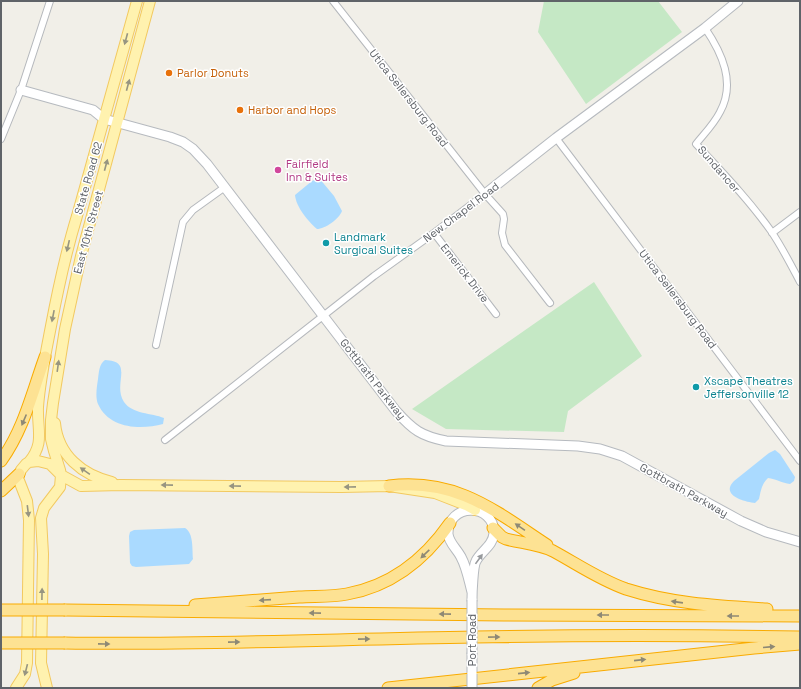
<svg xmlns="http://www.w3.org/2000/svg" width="801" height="689" viewBox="0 0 801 689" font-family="'Space Grotesk',sans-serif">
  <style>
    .green { fill: #c5e8c5 }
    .water { fill: #aadaff }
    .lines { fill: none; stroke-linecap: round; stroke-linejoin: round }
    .street-casing { stroke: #b5b8bc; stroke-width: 8 }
    .secondary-casing { stroke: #b6babf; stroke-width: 11 }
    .primary-casing { stroke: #f2c960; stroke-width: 12 }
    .highway-casing { stroke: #f9ab00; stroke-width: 13 }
    .street { stroke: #fff; stroke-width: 6 }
    .secondary { stroke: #fff; stroke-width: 9 }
    .primary { stroke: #fff2af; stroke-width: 10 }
    .highway { stroke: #fde293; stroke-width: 11 }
    .secondary-bridge-casing { stroke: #b6babf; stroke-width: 11; stroke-linecap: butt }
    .highway-bridge-casing { stroke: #f9ab00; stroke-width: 13; stroke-linecap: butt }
    .secondary-bridge { stroke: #fff; stroke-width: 9 }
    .highway-bridge { stroke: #fde293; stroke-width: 11 }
    .oneway { fill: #979581 }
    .oneway2 { fill: #8e8975 }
    .oneway3 { fill: #979a9d }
    .food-dot { fill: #e8710a; stroke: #fff; stroke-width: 1.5 }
    .hotel-dot { fill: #d1479c; stroke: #fff; stroke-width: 1.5 }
    .culture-dot { fill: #0f9aa8; stroke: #fff; stroke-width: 1.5 }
    .labels { text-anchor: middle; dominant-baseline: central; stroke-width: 3; stroke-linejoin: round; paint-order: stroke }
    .food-label { font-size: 11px; fill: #c56008; stroke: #fff; text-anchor: start }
    .street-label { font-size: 11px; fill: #5f6368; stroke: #fff }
    .hotel-label { font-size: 11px; fill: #b23c85; stroke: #fff; text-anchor: start }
    .culture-label { font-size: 11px; fill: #0d838f; stroke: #fff; text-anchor: start }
  </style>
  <rect width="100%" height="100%" fill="#f1efe8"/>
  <!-- green -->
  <path class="green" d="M 544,1 L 658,1 L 682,32 L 586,104 L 538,32 Z
    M 594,282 L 642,356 L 568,411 L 564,432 L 446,429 L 412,409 Z"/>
  <!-- water -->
  <path class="water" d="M 319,178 L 334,196 L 342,211 C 339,219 325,229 317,229 C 308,221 296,207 295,195 L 312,181 Z
    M 105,360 C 135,361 112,384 124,402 C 132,414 152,413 164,418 L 163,424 C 141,430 109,429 98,404 C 95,397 97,386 98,379 C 99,372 99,364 105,360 Z
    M 775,450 L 780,454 L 795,477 L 794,481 L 790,484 C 782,483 776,479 768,478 C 761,485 761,491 759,499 L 755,503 C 744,502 720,495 734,481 L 769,453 Z
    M 185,528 C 194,533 192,550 193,559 L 189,564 L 136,567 L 132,566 L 130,563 L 129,536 L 130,532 L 134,530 Z"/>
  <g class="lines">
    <!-- street casing -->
    <g class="street-casing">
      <path id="street" d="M 333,1 L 485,194 L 503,214 L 504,219 L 502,233 L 505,245 L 550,303
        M 705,28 C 722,53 736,83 720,112 C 714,124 704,134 696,144 C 722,172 749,200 771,231 C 782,247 791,265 800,282
        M 556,138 L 800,461
        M 1,139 L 21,90 L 50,1
        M 434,233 L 496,314
        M 772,233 L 800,212
        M 156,345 L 183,222 L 193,210 L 225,187
        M 165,440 L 374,276 L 434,233 L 485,194"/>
    </g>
    <!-- secondary casing -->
    <g class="secondary-casing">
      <path id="secondary" d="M 21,90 L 93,110 L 104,119 L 170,137 L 183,142 L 193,149 L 207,164 L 396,411 C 413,430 421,436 446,441 L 578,446 L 600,449 L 622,456 L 741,521 L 766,532 L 800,542
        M 485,194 L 556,138 L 705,28 L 738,1
        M 472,600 C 472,593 473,566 476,561 C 481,551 493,546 494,533 C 494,502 447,503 448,534 C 449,543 457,549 461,557 C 467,568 469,581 472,592
        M 472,674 L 472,654"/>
    </g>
    <!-- primary casing -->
    <g class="primary-casing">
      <path id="primary" d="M 55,423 C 58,455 82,475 112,482
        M 29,462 C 45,443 37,430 38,407 C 40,380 46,352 51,326 C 58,289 66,252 77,216 L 137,1
        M 16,688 L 25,674 L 27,663 L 29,520 L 27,501 L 18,478 L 21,470 L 26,464 L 29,462 L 38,461 L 50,464 L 61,475 L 81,486 L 121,485 L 341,487 L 389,486 L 435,493 L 466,505 L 475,510
        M 47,688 L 41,663 L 43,554 L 41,518 L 44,508 L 60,487 L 61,475 L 60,470 L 54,451 L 51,439 L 51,420 L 53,403 L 65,329 L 81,256 L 150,1"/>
    </g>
    <!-- highway casing -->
    <g class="highway-casing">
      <path id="highway" d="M 1,461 C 24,429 32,393 45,357
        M 389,486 C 456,478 494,510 547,545
        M 1,491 L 19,474
        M 493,528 L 502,537 L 506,539 C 521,543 538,544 553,551 C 577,564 600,580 626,589 C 673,604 719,606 767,609
        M 195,605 C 230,602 264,600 299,597 C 315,596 332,597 347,594 C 391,586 425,559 450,523
        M 65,610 L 504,615 L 800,616
        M 65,643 C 202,645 338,639 475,637 C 583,635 692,635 800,637
        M 388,688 L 754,648 L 800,644
        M 538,688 L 552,680 L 574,673"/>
    </g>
    <!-- street -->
    <use href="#street" class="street"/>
    <!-- secondary -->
    <use href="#secondary" class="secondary"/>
    <!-- primary -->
    <use href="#primary" class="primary"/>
    <!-- highway -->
    <use href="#highway" class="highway"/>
    <!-- secondary-bridge casing -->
    <g class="secondary-bridge-casing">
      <path id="secondary-bridge" d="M 472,654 L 472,600
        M 472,688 L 472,674"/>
    </g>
    <!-- highway-bridge casing -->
    <g class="highway-bridge-casing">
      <path id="highway-bridge" d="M 2,610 L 65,610
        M 1,643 L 65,643"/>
    </g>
    <!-- secondary-bridge -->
    <use href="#secondary-bridge" class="secondary-bridge"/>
    <!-- highway-bridge -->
    <use href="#highway-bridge" class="highway-bridge"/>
  </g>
  <!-- one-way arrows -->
  <defs><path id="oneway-solid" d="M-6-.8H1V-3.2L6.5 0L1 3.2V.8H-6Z"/></defs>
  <g class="oneway">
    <use href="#oneway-solid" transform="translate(126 39) rotate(105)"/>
    <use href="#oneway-solid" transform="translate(128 85) rotate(-75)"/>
    <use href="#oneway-solid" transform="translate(106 165) rotate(-75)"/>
    <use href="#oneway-solid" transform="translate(68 246) rotate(103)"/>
    <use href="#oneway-solid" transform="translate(53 316) rotate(101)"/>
    <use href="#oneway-solid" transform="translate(58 366) rotate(-82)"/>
    <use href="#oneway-solid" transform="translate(85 471) rotate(-145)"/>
    <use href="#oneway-solid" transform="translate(167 485) rotate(-179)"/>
    <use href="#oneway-solid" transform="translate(235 486) rotate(-179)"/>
    <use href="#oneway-solid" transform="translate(350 487) rotate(179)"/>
    <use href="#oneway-solid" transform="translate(28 511) rotate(83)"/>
    <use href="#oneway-solid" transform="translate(42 594) rotate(-89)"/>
    <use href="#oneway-solid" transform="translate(26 670) rotate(104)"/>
  </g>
  <g class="oneway2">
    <use href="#oneway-solid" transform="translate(24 420) rotate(113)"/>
    <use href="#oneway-solid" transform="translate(520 527) rotate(-146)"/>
    <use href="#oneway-solid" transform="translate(425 554) rotate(136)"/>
    <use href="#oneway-solid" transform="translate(265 600) rotate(176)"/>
    <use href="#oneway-solid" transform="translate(677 602) rotate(-172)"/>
    <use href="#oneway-solid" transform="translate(315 613) rotate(-179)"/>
    <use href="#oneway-solid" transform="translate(445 614) rotate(-179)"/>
    <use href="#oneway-solid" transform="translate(603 615) rotate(-180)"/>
    <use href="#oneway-solid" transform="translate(733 616) rotate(-180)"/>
    <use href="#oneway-solid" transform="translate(494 637) rotate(-1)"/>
    <use href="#oneway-solid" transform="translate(364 639) rotate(-1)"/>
    <use href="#oneway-solid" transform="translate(234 642) rotate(-1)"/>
    <use href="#oneway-solid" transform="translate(104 644) rotate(1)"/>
    <use href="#oneway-solid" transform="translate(769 647) rotate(-5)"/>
    <use href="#oneway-solid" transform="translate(640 660) rotate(-6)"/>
    <use href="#oneway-solid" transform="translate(524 673) rotate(-6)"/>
  </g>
  <use class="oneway3" href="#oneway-solid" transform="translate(479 559) rotate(-54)"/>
  <!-- markers -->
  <g class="food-dot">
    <circle cx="169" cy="73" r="4"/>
    <circle cx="240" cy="110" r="4"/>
  </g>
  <circle class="hotel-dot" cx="278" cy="170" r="4"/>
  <g class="culture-dot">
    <circle cx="326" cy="243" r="4"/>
    <circle cx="696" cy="387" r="4"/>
  </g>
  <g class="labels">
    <!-- food labels -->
    <g class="food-label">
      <text x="177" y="73">Parlor Donuts</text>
      <text x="248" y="110">Harbor and Hops</text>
    </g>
    <!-- street labels -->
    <g class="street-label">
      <text transform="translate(409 98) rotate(52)">Utica Sellersburg Road</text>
      <text transform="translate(719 169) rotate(49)">Sundancer</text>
      <text transform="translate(88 178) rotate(-74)">State Road 62</text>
      <text transform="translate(461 212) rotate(-37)">New Chapel Road</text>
      <text transform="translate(88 232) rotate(-75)">East 10th Street</text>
      <text transform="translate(465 273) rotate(52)">Emerick Drive</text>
      <text transform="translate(678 299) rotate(53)">Utica Sellersburg Road</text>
      <text transform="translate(373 379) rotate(52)">Gottbrath Parkway</text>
      <text transform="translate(684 490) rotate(29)">Gottbrath Parkway</text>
      <text transform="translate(472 640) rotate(-90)">Port Road</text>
    </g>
    <!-- hotel labels -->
    <g class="hotel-label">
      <text x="286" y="164">Fairfield<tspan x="286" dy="13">Inn &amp; Suites</tspan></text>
    </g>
    <!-- culture labels -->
    <g class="culture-label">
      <text x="334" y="237">Landmark<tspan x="334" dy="13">Surgical Suites</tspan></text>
      <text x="704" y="381">Xscape Theatres<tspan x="704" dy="13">Jeffersonville 12</tspan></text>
    </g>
  </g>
  <!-- border -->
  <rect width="801" height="689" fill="none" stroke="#5f6368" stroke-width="4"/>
</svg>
